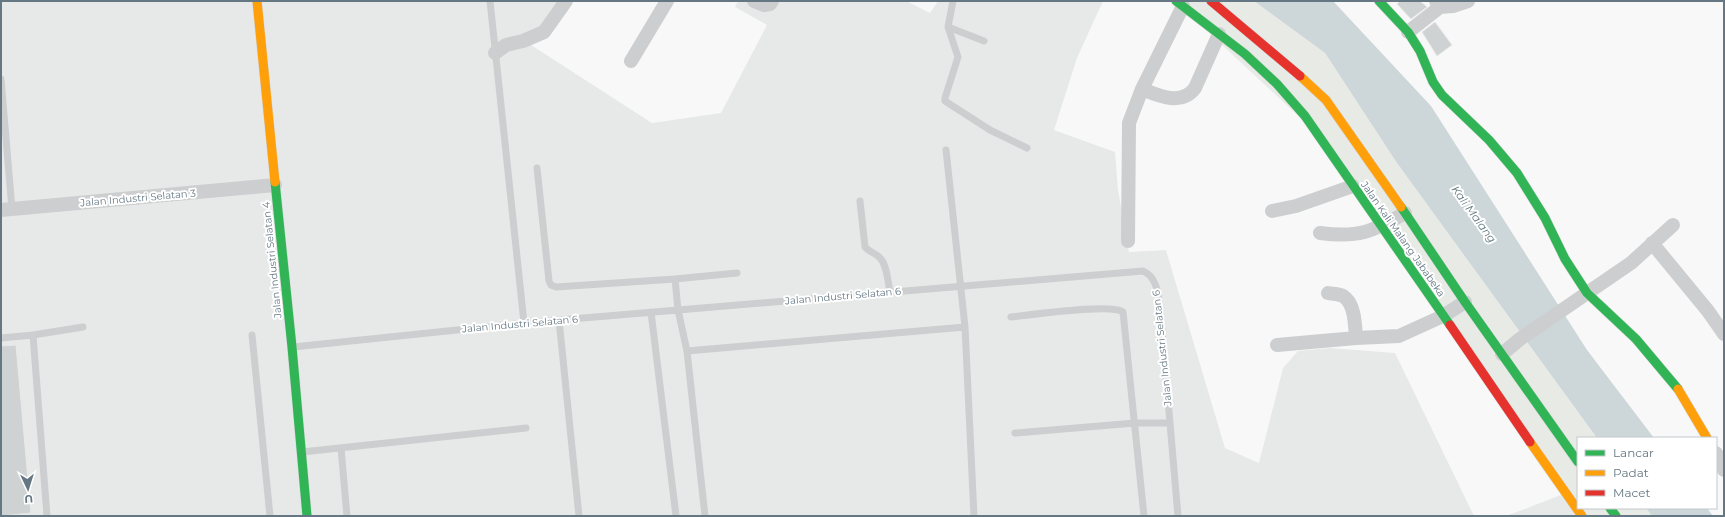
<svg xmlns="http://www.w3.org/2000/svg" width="1725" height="517" viewBox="0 0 1725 517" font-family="Montserrat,sans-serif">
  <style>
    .built { fill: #e7e9e9 }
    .green { fill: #e8eae5 }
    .water { fill: #cdd6d8 }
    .building { fill: #cfd2d3; stroke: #e8e8e8 }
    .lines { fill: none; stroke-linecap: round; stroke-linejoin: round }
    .fast-casing { stroke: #d5d6d7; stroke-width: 10 }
    .slow-casing { stroke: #d5d6d7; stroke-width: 10 }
    .jam-casing { stroke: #d5d6d7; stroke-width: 10 }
    .lane { stroke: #cdcecf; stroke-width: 7 }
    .street { stroke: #cdcecf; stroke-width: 14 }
    .fast { stroke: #30b455; stroke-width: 9 }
    .slow { stroke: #ff9f0a; stroke-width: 9 }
    .jam { stroke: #e5322d; stroke-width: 9 }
    .labels { text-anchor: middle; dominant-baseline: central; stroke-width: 4; stroke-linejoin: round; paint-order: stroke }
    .street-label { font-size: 10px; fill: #647783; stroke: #fff }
    .water-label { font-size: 11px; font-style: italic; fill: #5f767c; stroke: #fff }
  </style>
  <rect width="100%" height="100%" fill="#f8f8f8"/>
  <!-- built -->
  <path class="built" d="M 1,1 L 561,1 L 531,45 L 652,123 L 721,113 L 767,25 L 735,7 L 738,1 L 906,1 L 930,13 L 938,1 L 1103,1 L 1077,58 L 1054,130 L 1115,152 L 1118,190 L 1129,252 L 1166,250 L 1225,448 L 1259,463 L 1283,368 L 1298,351 L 1330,348 L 1395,353 L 1474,516 L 1,516 Z
    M 1566,493 L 1582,516 L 1505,516 L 1514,513 Z"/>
  <!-- green -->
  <path class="green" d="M 1175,1 L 1254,1 L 1325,53 L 1397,163 L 1597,438 L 1578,438 L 1578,508 L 1646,508 L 1652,516 L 1582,516 L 1322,138 Z"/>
  <!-- water -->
  <path class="water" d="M 1254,1 L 1333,1 L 1431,106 L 1587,350 L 1654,438 L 1597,438 L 1397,163 L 1325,53 Z
    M 1646,508 L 1707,508 L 1713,516 L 1652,516 Z"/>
  <!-- building -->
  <path class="building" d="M 1400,1 L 1420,1 L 1427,7 L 1411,19 L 1397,4 Z
    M 1435,22 L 1452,45 L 1437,56 L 1422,32 Z
    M 16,345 L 31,513 L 1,516 L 1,346 Z"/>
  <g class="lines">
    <!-- fast casing -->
    <g class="fast-casing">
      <path id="fast" d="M 1176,1 L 1245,54 L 1277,84 L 1305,116 L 1450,325
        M 1379,1 L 1408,32 L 1420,51 L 1433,82 L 1442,95 L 1489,140 L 1517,173 L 1545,218 L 1565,259 L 1587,293 L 1636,339 L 1678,389
        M 275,182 L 292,347 L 307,516
        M 1401,207 L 1465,302 L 1578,462
        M 1610,508 L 1616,516"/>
    </g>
    <!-- slow casing -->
    <g class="slow-casing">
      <path id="slow" d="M 257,1 L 275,182
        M 1300,76 L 1326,100 L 1401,207
        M 1678,389 L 1707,438
        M 1530,442 L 1582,516"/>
    </g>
    <!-- jam casing -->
    <g class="jam-casing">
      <path id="jam" d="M 1211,1 L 1300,76
        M 1450,325 L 1530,442"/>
    </g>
    <!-- lane -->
    <path class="lane" d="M 490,1 L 524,323
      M 953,1 L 948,27 L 958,57 L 945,98 L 945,101 L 990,130 L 1027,148
      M 948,27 L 984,41
      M 1,79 L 12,209
      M 946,150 L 965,327 L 974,516
      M 537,168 L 549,281 L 551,285 L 556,287 L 675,279 L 737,273
      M 860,201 L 865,247 C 869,252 876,253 880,258 C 887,265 888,282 890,292
      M 675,279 L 678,310 L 687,351 L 705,516
      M 651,312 L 676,516
      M 1011,317 C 1030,315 1111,303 1123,312 L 1144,516
      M 559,320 L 579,516
      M 33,335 L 47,516
      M 252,335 L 270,516
      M 1,338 L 33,335 L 83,327
      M 293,347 L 524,323 L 1143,271 C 1157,277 1158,294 1160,307 L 1178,516
      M 687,351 L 965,327
      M 1015,433 L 1135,423 L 1170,423
      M 341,448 L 347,516
      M 302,452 L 526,428"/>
    <!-- street -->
    <path class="street" d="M 754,1 L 764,5 L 770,4 L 772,1
      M 1440,7 L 1453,6 L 1468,1
      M 1408,32 L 1440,7 L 1436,1
      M 495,53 L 506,45 L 523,41 L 544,32 L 566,1
      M 631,61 L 667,1
      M 1142,89 C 1159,96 1182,106 1195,88 L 1219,34
      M 1,210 L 275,185
      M 1272,211 L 1296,206 L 1353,186
      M 1320,233 C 1358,238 1372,232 1405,213
      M 1128,241 L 1129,123 L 1142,89 L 1183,6
      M 1652,243 L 1708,311 L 1724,334
      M 1328,293 C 1333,294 1339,294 1343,296 C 1355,303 1355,325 1356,338
      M 1277,345 L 1356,338 L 1399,336 L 1443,316 L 1465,302
      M 1502,354 L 1520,339 L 1631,263 L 1673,225
      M 1716,453 L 1724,470"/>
    <!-- fast -->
    <use href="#fast" class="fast"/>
    <!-- slow -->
    <use href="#slow" class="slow"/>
    <!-- jam -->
    <use href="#jam" class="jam"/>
  </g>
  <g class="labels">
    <!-- street labels -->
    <g class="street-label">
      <text transform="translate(138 198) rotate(-5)">Jalan Industri Selatan 3</text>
      <text transform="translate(1403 239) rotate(55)">Jalan Kali Malang Jababeka</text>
      <text transform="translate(272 260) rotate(-96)">Jalan Industri Selatan 4</text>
      <text transform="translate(843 296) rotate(-5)">Jalan Industri Selatan 6</text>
      <text transform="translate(520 324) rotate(-5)">Jalan Industri Selatan 6</text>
      <text transform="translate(1162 348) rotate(-96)">Jalan Industri Selatan 6</text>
    </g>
    <!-- water labels -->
    <g class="water-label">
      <text transform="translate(1474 214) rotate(54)">Kali Malang</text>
    </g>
  </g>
  <!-- border -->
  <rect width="1725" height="517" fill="none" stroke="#647783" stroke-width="4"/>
  <!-- legend -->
  <rect x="1577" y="437" width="140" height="72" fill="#ffffff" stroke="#c1c9cd"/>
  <rect x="1585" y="450" width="20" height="6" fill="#30b455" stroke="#c1c9cd"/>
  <text x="1613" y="457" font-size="12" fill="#647783">Lancar</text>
  <rect x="1585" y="470" width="20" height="6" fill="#ff9f0a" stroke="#c1c9cd"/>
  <text x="1613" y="477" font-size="12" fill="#647783">Padat</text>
  <rect x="1585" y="490" width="20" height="6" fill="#e5322d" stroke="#c1c9cd"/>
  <text x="1613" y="497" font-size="12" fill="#647783">Macet</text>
  <!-- north arrow -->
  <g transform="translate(28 489) rotate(176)" stroke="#ffffff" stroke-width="3" paint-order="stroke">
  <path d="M0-3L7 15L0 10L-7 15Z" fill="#647783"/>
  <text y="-6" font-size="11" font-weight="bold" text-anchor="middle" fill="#647783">U</text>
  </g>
</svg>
